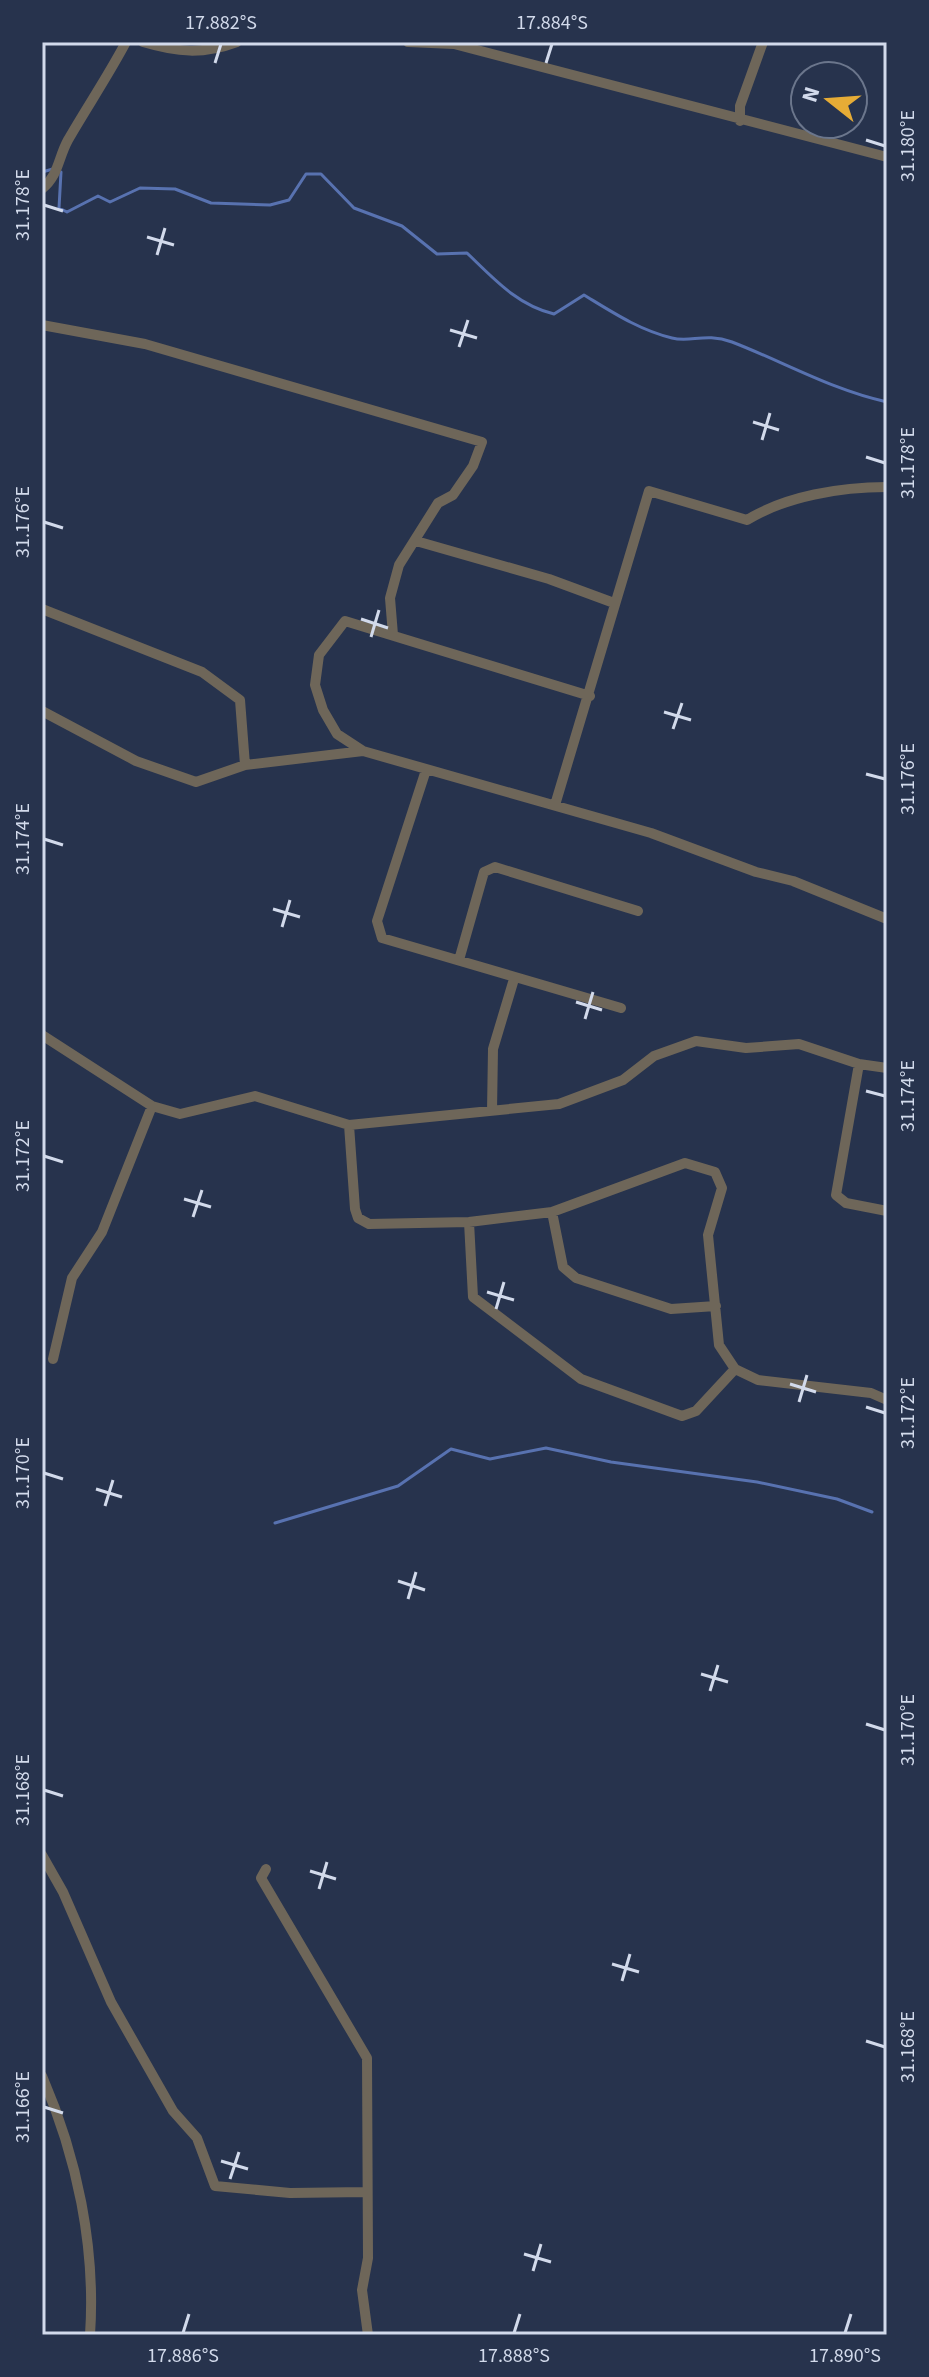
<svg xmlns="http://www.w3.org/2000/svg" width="929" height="2377" viewBox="0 0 929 2377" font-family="'Source Sans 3',sans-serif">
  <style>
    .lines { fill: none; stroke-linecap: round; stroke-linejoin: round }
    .stream { stroke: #5872b0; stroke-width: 3 }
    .minor { stroke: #6e6659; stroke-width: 10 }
    .ticks { fill: none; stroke: #d2daeb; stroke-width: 3 }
    .neatline { fill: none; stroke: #d2daeb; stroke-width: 3 }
    .ticks-label { font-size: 20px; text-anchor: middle; fill: #d2daeb }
  </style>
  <rect width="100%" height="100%" fill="#27334d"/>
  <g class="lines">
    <!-- stream -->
    <path class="stream" d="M 42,172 L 53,169
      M 61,172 L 59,208 L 67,212 L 98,196 L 110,202 L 140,188 L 175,189 L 211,203 L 270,205 L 289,200 L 306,174 L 321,174 L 354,208 L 402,226 L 437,254 L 467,253 C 494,279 517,305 554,314 L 584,295 C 612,312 639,330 672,338 C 691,343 705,332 732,342 C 784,362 832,390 887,402
      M 275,1523 L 398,1486 L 451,1449 L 490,1459 L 546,1448 L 611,1462 L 757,1482 L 837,1499 L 872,1512"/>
    <!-- minor -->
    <path class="minor" d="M 143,42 C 177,52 202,55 237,42
      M 408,42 L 454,44 L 887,157
      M 740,121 L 740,106 L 763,42
      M 42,189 C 59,175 58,158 68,140 C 87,107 108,76 126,42
      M 42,325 L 145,344 L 482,442 L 473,466 L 453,495 L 438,503 L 399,565 L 390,598 L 393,635
      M 416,541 L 549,579 L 614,603
      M 42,609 L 202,672 L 240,700 L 245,765
      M 42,711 L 136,761 L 196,782 L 245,765 L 363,751 L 651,833 L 756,872 L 793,881 L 887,919
      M 363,751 L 337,734 L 323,710 L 315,685 L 319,655 L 345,621 L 590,696
      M 426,770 L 377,921 L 382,938 L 621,1008
      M 555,805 L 649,491 L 747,520 C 786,496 841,487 887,487
      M 459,960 L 484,872 L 495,867 L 638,911
      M 42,1035 L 152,1106 L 180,1114 L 255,1096 L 349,1125 L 559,1104 L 623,1080 L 654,1056 L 696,1041 L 746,1048 L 799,1044 L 859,1064 L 887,1068
      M 859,1064 L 836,1195 L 846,1203 L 887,1211
      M 492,1111 L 493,1049 L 514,979
      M 349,1125 L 355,1209 L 358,1218 L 369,1224 L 469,1222 L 552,1212 L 685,1163 L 715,1172 L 722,1188 L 708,1235 L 719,1345 L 735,1369 L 758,1380 L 871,1393 L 887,1400
      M 552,1212 L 563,1267 L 576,1278 L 671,1309 L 716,1306
      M 469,1222 L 473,1297 L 581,1379 L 682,1416 L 696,1411 L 735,1369
      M 53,1359 L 72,1278 L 102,1232 L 152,1106
      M 42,1855 L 63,1892 L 111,2002 L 173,2111 L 197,2138 L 215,2186 L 290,2193 L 366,2192
      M 266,1869 L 261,1878 L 367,2058 L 368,2258 L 362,2290 L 368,2335
      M 42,2076 C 77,2157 96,2247 90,2335"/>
  </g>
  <!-- ticks -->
  <path class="ticks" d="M 215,63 L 221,44M 546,63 L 552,44M 866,140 L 885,146M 44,205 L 63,211M 147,237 L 174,245M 157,255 L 165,228M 450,330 L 477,338M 459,347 L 468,320M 753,422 L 779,430M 762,440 L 770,413M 866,457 L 885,463M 44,522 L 63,528M 361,619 L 388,628M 371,637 L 379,610M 664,712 L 691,720M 673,729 L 682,703M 866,774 L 885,779M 44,839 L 63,845M 273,909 L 300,917M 282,927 L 290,900M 576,1002 L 602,1010M 585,1019 L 593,992M 866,1091 L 885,1096M 44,1156 L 63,1162M 184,1199 L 211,1207M 193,1217 L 202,1190M 487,1292 L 514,1300M 496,1309 L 504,1282M 790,1384 L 816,1392M 799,1402 L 807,1375M 866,1407 L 885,1413M 44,1473 L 63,1479M 96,1489 L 122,1497M 105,1506 L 113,1480M 398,1581 L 425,1590M 408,1599 L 416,1572M 701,1674 L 728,1682M 710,1691 L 718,1665M 866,1724 L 885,1730M 44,1790 L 63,1796M 310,1871 L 336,1879M 319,1889 L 327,1862M 612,1964 L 639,1972M 622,1981 L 630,1954M 866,2041 L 885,2047M 44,2107 L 63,2113M 221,2161 L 248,2169M 230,2179 L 239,2152M 524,2254 L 551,2262M 533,2271 L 541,2244M 183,2333 L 189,2314M 514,2333 L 520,2314M 845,2333 L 851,2314"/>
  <!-- border -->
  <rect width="929" height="2377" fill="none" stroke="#27334d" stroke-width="88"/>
  <!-- north arrow -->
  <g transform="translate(829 100) rotate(287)"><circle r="38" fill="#27334d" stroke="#6b768c" stroke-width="2"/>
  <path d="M0-6L14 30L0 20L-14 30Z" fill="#e6ac36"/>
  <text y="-12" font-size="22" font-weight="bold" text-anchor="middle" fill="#d2daeb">N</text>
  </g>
  <rect x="44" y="44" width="841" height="2289" class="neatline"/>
  <g class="ticks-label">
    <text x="221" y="29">17.882°S</text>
    <text x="552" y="29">17.884°S</text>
    <text transform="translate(907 146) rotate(-90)" y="7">31.180°E</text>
    <text transform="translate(22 205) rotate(-90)" y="7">31.178°E</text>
    <text transform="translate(907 463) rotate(-90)" y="7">31.178°E</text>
    <text transform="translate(22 522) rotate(-90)" y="7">31.176°E</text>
    <text transform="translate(907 779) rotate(-90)" y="7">31.176°E</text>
    <text transform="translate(22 839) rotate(-90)" y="7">31.174°E</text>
    <text transform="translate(907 1096) rotate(-90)" y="7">31.174°E</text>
    <text transform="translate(22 1156) rotate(-90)" y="7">31.172°E</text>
    <text transform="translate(907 1413) rotate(-90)" y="7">31.172°E</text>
    <text transform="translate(22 1473) rotate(-90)" y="7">31.170°E</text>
    <text transform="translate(907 1730) rotate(-90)" y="7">31.170°E</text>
    <text transform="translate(22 1790) rotate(-90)" y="7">31.168°E</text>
    <text transform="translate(907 2047) rotate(-90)" y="7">31.168°E</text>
    <text transform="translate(22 2107) rotate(-90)" y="7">31.166°E</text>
    <text x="183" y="2362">17.886°S</text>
    <text x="514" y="2362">17.888°S</text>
    <text x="845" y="2362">17.890°S</text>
  </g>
</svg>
